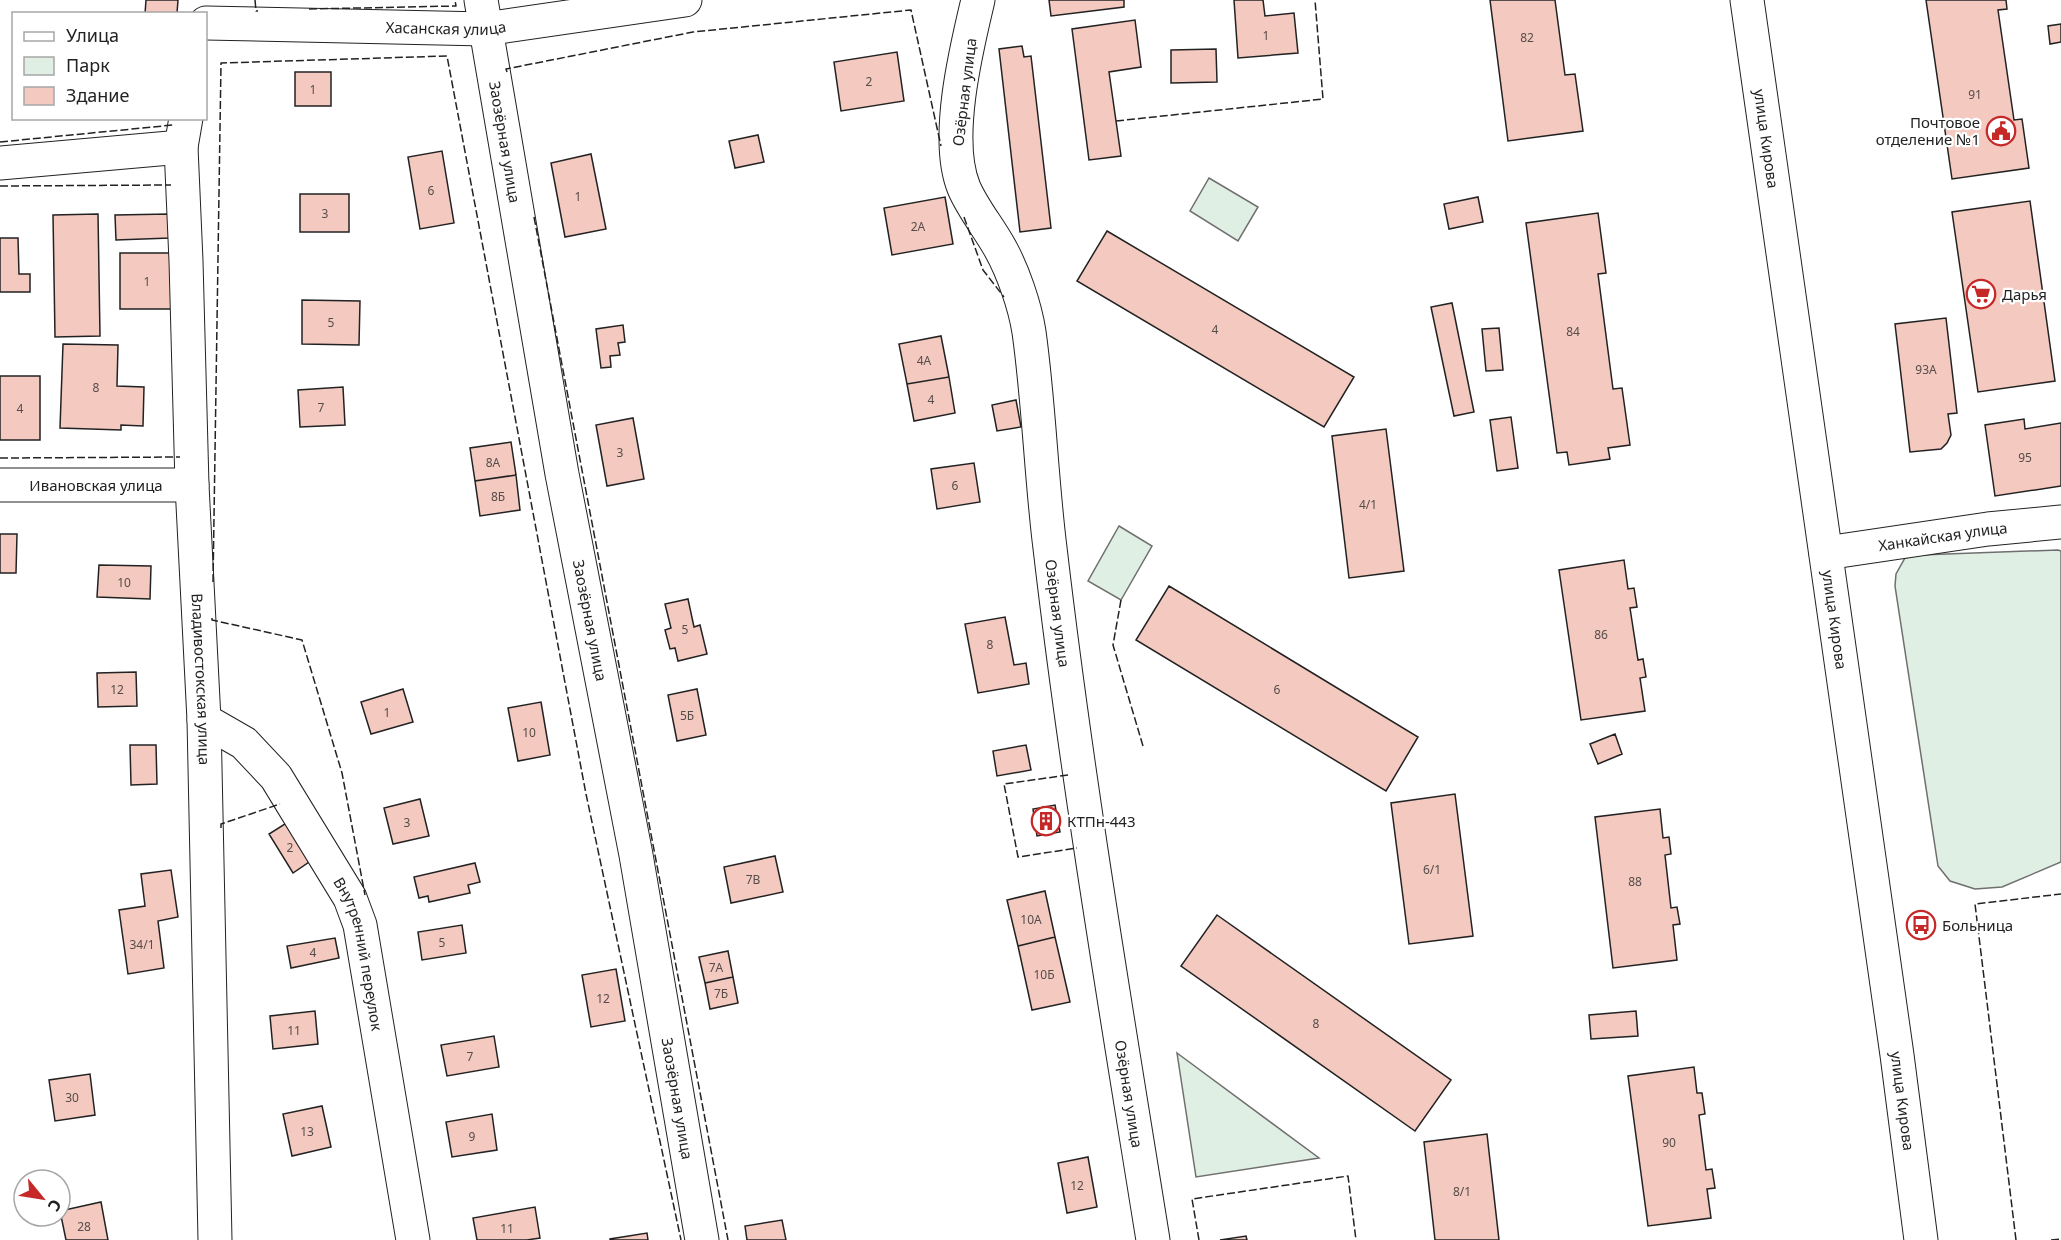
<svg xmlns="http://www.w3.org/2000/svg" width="2061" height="1240" viewBox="0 0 2061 1240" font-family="'Noto Sans',sans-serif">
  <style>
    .green { fill: #e0efe3; stroke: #6f6f6f; stroke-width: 1.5 }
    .building { fill: #f3c9c0; stroke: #222; stroke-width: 1.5 }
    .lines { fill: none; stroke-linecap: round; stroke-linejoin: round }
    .minor-casing { stroke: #222; stroke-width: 35 }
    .major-casing { stroke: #222; stroke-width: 35 }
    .minor { stroke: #fff; stroke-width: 33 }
    .major { stroke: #fff; stroke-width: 33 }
    .fence { stroke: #222; stroke-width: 1.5; stroke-dasharray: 8 3; stroke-linecap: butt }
    .labels { text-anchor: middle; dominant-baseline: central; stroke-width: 4.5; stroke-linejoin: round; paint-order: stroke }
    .number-label { font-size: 12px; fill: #564c4a }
    .street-label { font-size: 15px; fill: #222; stroke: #fff }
    .poi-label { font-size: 15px; fill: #222; stroke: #fff; text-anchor: start }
  </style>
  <rect width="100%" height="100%" fill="#fff"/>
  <!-- green -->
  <path class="green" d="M 1209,178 L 1258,207 L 1238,241 L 1190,211 Z
    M 1119,526 L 1152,546 L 1121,600 L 1088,581 Z
    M 2058,550 L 2061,551 L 2061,862 L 2002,887 L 1975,889 L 1950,881 L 1938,866 L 1895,586 L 1896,574 L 1905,558 L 1920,555 Z
    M 1177,1053 L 1319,1158 L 1196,1177 Z"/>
  <!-- building -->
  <path class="building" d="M 146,0 L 178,0 L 177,13 L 183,14 L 145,14 Z
    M 1049,0 L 1124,0 L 1124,7 L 1051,16 Z
    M 1234,0 L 1263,0 L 1265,16 L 1294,13 L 1298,53 L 1238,58 Z
    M 1490,0 L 1555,0 L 1565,75 L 1575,74 L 1583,131 L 1508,141 Z
    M 1926,0 L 2006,0 L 2007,9 L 1998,10 L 2014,120 L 2022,119 L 2029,168 L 1952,179 Z
    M 1135,20 L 1141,67 L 1109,72 L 1121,156 L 1089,160 L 1072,29 Z
    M 2061,24 L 2061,42 L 2050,44 L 2048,26 Z
    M 1022,46 L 1024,57 L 1031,56 L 1051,228 L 1020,232 L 999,49 Z
    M 1216,49 L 1217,82 L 1171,83 L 1171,50 Z
    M 897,52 L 904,101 L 841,111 L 834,62 Z
    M 295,72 L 331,72 L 331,106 L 295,106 Z
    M 758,135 L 764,162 L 735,168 L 729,141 Z
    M 442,151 L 454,223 L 420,229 L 408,157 Z
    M 591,154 L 606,229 L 565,237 L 551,163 Z
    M 300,194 L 349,194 L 349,232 L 300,232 Z
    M 945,197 L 953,244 L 892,255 L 884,208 Z
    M 1478,197 L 1483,222 L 1449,229 L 1444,204 Z
    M 2030,201 L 2055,381 L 1978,392 L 1952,212 Z
    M 1598,213 L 1606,273 L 1598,274 L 1613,389 L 1622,388 L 1630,445 L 1608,448 L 1610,459 L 1569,465 L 1567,452 L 1557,453 L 1526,223 Z
    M 98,214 L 100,336 L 55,337 L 53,215 Z
    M 169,214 L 170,238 L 116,240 L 115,215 Z
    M 1107,231 L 1354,377 L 1324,427 L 1077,281 Z
    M 0,238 L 18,238 L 19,274 L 30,274 L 30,292 L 0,292 Z
    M 120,253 L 175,253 L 175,309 L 120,309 Z
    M 302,300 L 360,301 L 359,345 L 302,344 Z
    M 1452,303 L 1474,412 L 1454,416 L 1431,307 Z
    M 1946,318 L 1957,413 L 1948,414 L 1951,435 L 1947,443 L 1941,449 L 1910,452 L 1895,324 Z
    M 623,325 L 625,342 L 618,343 L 620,355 L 610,356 L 611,367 L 601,368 L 596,329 Z
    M 1499,328 L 1503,370 L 1486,371 L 1482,329 Z
    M 941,336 L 949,377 L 907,384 L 899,344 Z
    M 63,344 L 118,345 L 117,386 L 144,387 L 143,426 L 121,425 L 121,430 L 60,428 Z
    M 0,376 L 40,376 L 40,440 L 0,440 Z
    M 949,377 L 955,413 L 914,421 L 907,384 Z
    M 343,387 L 345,425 L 300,427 L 298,390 Z
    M 1016,400 L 1021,427 L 997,431 L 992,405 Z
    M 1511,417 L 1518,468 L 1497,471 L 1490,420 Z
    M 633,418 L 644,479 L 607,486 L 596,425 Z
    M 2024,419 L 2025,429 L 2061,423 L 2061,486 L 1995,496 L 1985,425 Z
    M 1386,429 L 1404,571 L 1349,578 L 1332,436 Z
    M 511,442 L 516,475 L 475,481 L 470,448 Z
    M 974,463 L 980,502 L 937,509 L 931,469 Z
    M 516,475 L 520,510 L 480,516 L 475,481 Z
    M 0,534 L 17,534 L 16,573 L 0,573 Z
    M 1624,560 L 1628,589 L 1634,588 L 1637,607 L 1630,608 L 1638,660 L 1643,659 L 1646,677 L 1640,678 L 1645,711 L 1581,720 L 1559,570 Z
    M 99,565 L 151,566 L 150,599 L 97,597 Z
    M 1169,586 L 1418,737 L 1386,791 L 1136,640 Z
    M 688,599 L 694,627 L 700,625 L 707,654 L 678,661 L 675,648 L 670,649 L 665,630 L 671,628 L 665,604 Z
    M 1005,617 L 1014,665 L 1026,663 L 1029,684 L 978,693 L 965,624 Z
    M 136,672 L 137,706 L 98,707 L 97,673 Z
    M 403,689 L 413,722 L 371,734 L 361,702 Z
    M 697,689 L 706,735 L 677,741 L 668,695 Z
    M 541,702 L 550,755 L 518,761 L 508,708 Z
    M 1615,734 L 1622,754 L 1598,764 L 1590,744 Z
    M 130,745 L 156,745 L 157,784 L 131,785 Z
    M 1026,745 L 1031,770 L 997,776 L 993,751 Z
    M 1455,794 L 1473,936 L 1409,944 L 1391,803 Z
    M 420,799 L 429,836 L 393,844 L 384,808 Z
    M 1055,805 L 1060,832 L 1037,836 L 1033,809 Z
    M 1660,809 L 1663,838 L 1669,837 L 1671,854 L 1665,855 L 1671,908 L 1677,907 L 1680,924 L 1673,925 L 1677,960 L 1613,968 L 1595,817 Z
    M 288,822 L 312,860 L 293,873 L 269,834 Z
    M 775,856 L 783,892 L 731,903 L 724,867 Z
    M 475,863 L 480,882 L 468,885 L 470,893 L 429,902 L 428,896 L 419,898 L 414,877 Z
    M 171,870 L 178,917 L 158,921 L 164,968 L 128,974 L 119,910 L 145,906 L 141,874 Z
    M 1045,891 L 1055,937 L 1018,946 L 1007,900 Z
    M 1217,915 L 1451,1080 L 1415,1131 L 1181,966 Z
    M 462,925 L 466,953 L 422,960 L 418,932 Z
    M 1055,937 L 1070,1002 L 1032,1010 L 1018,946 Z
    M 335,938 L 339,958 L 291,968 L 287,946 Z
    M 728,951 L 733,977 L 705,983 L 699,957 Z
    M 616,969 L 625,1021 L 591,1027 L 582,975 Z
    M 733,977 L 738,1003 L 710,1009 L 705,983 Z
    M 315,1011 L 318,1044 L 273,1049 L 270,1016 Z
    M 1636,1011 L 1638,1036 L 1591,1039 L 1589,1015 Z
    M 494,1036 L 499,1067 L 447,1076 L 441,1045 Z
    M 1694,1067 L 1697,1093 L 1702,1093 L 1705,1114 L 1699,1115 L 1706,1170 L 1712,1169 L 1715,1188 L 1707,1189 L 1711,1218 L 1648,1226 L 1628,1076 Z
    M 90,1074 L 95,1115 L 55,1121 L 49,1080 Z
    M 322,1106 L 331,1147 L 292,1156 L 283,1114 Z
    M 492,1114 L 497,1150 L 452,1157 L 446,1122 Z
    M 1487,1134 L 1499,1240 L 1435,1240 L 1424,1142 Z
    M 1088,1157 L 1097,1207 L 1067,1213 L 1058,1163 Z
    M 101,1202 L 108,1240 L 66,1240 L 60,1211 Z
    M 535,1207 L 540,1238 L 527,1240 L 477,1240 L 473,1218 Z
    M 782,1220 L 786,1240 L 747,1240 L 745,1226 Z
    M 647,1233 L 648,1240 L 610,1240 L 610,1239 Z
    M 1246,1236 L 1247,1240 L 1220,1240 Z"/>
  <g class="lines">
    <!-- minor casing -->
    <g class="minor-casing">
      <g id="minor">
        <path id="s1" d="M 481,0 L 562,474 L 636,855 L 702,1240"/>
        <path id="s2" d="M 978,0 C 966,50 944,140 964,188 C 973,209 989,228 1000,248 C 1013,271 1025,306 1029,332 C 1039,403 1041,476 1050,548 C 1077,779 1116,1010 1153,1240"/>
        <path id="s3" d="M 206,23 L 485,29 L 685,0"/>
        <path id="s4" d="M 186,118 L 181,147 L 186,261 L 192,485 L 204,720 L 215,1240"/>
        <path d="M 0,163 L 181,147"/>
        <path id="s5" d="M 0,485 L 192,485"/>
        <path id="s6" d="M 1826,553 L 1988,529 L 2061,522"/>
        <path id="s7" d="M 204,720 L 244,743 L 276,777 L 350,898 L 360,925 L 413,1240"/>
      </g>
    </g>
    <!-- major casing -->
    <g class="major-casing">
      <g id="major">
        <path id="s8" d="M 1747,0 L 1897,1055 L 1921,1240"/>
      </g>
    </g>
    <!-- minor -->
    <use href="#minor" class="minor"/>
    <!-- major -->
    <use href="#major" class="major"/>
    <!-- fence -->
    <path class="fence" d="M 255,0 L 256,11 L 258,11
      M 309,9 L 456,6 L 455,0
      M 507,72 L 506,69 L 693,32 L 911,10 L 941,146
      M 1116,121 L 1323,99 L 1315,0
      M 0,142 L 173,125
      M 0,186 L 171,185
      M 534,217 L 728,1240
      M 964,217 L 983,270 L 1004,297
      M 0,458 L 180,457
      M 213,582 L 221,63 L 447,56 L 586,794 L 681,1240
      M 1121,600 L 1113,645 L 1143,746
      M 212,618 L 212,620 L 302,640 L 342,773 L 365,895
      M 1068,775 L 1004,784 L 1018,857 L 1077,848
      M 221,828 L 221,824 L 280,804
      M 1199,1240 L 1192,1199 L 1348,1176 L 1356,1240
      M 2016,1240 L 1975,904 L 2061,894
      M 2051,1240 L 2061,1239"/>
  </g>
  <!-- icons -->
  <defs>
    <g id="civic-ring" transform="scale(1.5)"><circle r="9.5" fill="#fff" stroke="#c62828" stroke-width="1.5"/><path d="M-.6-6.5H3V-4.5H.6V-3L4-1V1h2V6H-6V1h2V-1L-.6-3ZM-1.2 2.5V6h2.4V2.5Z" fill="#c62828"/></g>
    <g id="supermarket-ring" transform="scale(1.5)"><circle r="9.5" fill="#fff" stroke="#c62828" stroke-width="1.5"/><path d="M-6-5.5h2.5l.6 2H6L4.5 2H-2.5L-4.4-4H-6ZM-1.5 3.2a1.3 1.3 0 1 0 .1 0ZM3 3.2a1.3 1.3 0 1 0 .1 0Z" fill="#c62828"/></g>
    <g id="building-ring" transform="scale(1.5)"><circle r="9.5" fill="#fff" stroke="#c62828" stroke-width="1.5"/><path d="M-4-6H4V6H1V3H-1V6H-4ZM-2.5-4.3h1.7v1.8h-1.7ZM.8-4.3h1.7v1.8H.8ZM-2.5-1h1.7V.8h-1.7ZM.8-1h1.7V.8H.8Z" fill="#c62828"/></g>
    <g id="bus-ring" transform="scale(1.5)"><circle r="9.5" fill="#fff" stroke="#c62828" stroke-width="1.5"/><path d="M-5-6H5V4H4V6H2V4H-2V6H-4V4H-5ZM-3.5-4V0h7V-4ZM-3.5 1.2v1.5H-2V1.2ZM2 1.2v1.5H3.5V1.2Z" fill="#c62828"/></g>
  </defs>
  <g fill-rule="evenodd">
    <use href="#civic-ring" x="2001" y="131"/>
    <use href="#supermarket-ring" x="1981" y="294"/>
    <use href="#building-ring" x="1046" y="821"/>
    <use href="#bus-ring" x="1921" y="925"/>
  </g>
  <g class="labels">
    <!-- number labels -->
    <g class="number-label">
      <text x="1266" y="35">1</text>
      <text x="1527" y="37">82</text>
      <text x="869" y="81">2</text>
      <text x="313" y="89">1</text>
      <text x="1975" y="94">91</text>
      <text x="431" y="190">6</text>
      <text x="578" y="196">1</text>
      <text x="325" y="213">3</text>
      <text x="918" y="226">2А</text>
      <text x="147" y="281">1</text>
      <text x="331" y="322">5</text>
      <text x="1215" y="329">4</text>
      <text x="1573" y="331">84</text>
      <text x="924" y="360">4А</text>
      <text x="1926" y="369">93А</text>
      <text x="96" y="387">8</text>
      <text x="931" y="399">4</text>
      <text x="321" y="407">7</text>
      <text x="20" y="408">4</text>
      <text x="620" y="452">3</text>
      <text x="2025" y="457">95</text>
      <text x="493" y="462">8А</text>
      <text x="955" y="485">6</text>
      <text x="498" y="496">8Б</text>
      <text x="1368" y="504">4/1</text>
      <text x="124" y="582">10</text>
      <text x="685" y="629">5</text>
      <text x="1601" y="634">86</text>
      <text x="990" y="644">8</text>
      <text x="117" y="689">12</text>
      <text x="1277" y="689">6</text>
      <text x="387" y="712">1</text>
      <text x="687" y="715">5Б</text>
      <text x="529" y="732">10</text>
      <text x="407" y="822">3</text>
      <text x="290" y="847">2</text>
      <text x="1432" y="869">6/1</text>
      <text x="753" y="879">7В</text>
      <text x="1635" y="881">88</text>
      <text x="1031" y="919">10А</text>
      <text x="442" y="942">5</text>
      <text x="142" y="944">34/1</text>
      <text x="313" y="952">4</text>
      <text x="716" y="967">7А</text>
      <text x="1044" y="974">10Б</text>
      <text x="721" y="993">7Б</text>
      <text x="603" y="998">12</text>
      <text x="1316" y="1023">8</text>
      <text x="294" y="1030">11</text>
      <text x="470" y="1056">7</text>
      <text x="72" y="1097">30</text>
      <text x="307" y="1131">13</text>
      <text x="472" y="1136">9</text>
      <text x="1669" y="1142">90</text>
      <text x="1077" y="1185">12</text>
      <text x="1462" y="1191">8/1</text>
      <text x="84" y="1226">28</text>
      <text x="507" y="1228">11</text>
    </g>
    <!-- street labels -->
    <g class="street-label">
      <text stroke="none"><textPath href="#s3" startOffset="240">Хасанская улица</textPath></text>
      <text transform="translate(964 92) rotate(-83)">Озёрная улица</text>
      <text stroke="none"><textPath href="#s8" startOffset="140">улица Кирова</textPath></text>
      <text stroke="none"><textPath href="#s1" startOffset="144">Заозёрная улица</textPath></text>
      <text stroke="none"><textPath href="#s5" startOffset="96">Ивановская улица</textPath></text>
      <text stroke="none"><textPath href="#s6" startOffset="118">Ханкайская улица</textPath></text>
      <text stroke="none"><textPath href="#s2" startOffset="633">Озёрная улица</textPath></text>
      <text stroke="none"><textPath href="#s1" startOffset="630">Заозёрная улица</textPath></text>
      <text stroke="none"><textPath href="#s8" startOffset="626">улица Кирова</textPath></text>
      <text stroke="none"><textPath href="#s4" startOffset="562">Владивостокская улица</textPath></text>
      <text stroke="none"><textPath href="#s7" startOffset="291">Внутренний переулок</textPath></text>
      <text stroke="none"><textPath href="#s2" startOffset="1119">Озёрная улица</textPath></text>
      <text stroke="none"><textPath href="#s1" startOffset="1116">Заозёрная улица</textPath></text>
      <text stroke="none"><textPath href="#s8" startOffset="1112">улица Кирова</textPath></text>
    </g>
    <!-- poi labels -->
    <g class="poi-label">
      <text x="1980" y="122" text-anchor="end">Почтовое<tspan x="1980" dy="17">отделение №1</tspan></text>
      <text x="2002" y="294">Дарья</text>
      <text x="1067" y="821">КТПн-443</text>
      <text x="1942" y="925">Больница</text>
    </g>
  </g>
  <!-- legend -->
  <rect x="12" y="12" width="195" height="108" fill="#ffffff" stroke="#a7a7a7" stroke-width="1.5"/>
  <rect x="24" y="32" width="30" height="9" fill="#ffffff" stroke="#a7a7a7" stroke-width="1.5"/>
  <text x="66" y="42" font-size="18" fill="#222222">Улица</text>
  <rect x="24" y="57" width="30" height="18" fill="#e0efe3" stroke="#a7a7a7" stroke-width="1.5"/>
  <text x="66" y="72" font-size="18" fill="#222222">Парк</text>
  <rect x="24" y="87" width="30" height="18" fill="#f3c9c0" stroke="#a7a7a7" stroke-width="1.5"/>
  <text x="66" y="102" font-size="18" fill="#222222">Здание</text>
  <!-- north arrow -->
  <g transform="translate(42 1198) rotate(120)"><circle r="28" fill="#ffffff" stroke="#a7a7a7" stroke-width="1.5"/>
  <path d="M0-4.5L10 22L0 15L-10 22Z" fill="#c62828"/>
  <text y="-9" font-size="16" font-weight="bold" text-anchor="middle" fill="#222222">С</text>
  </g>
</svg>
